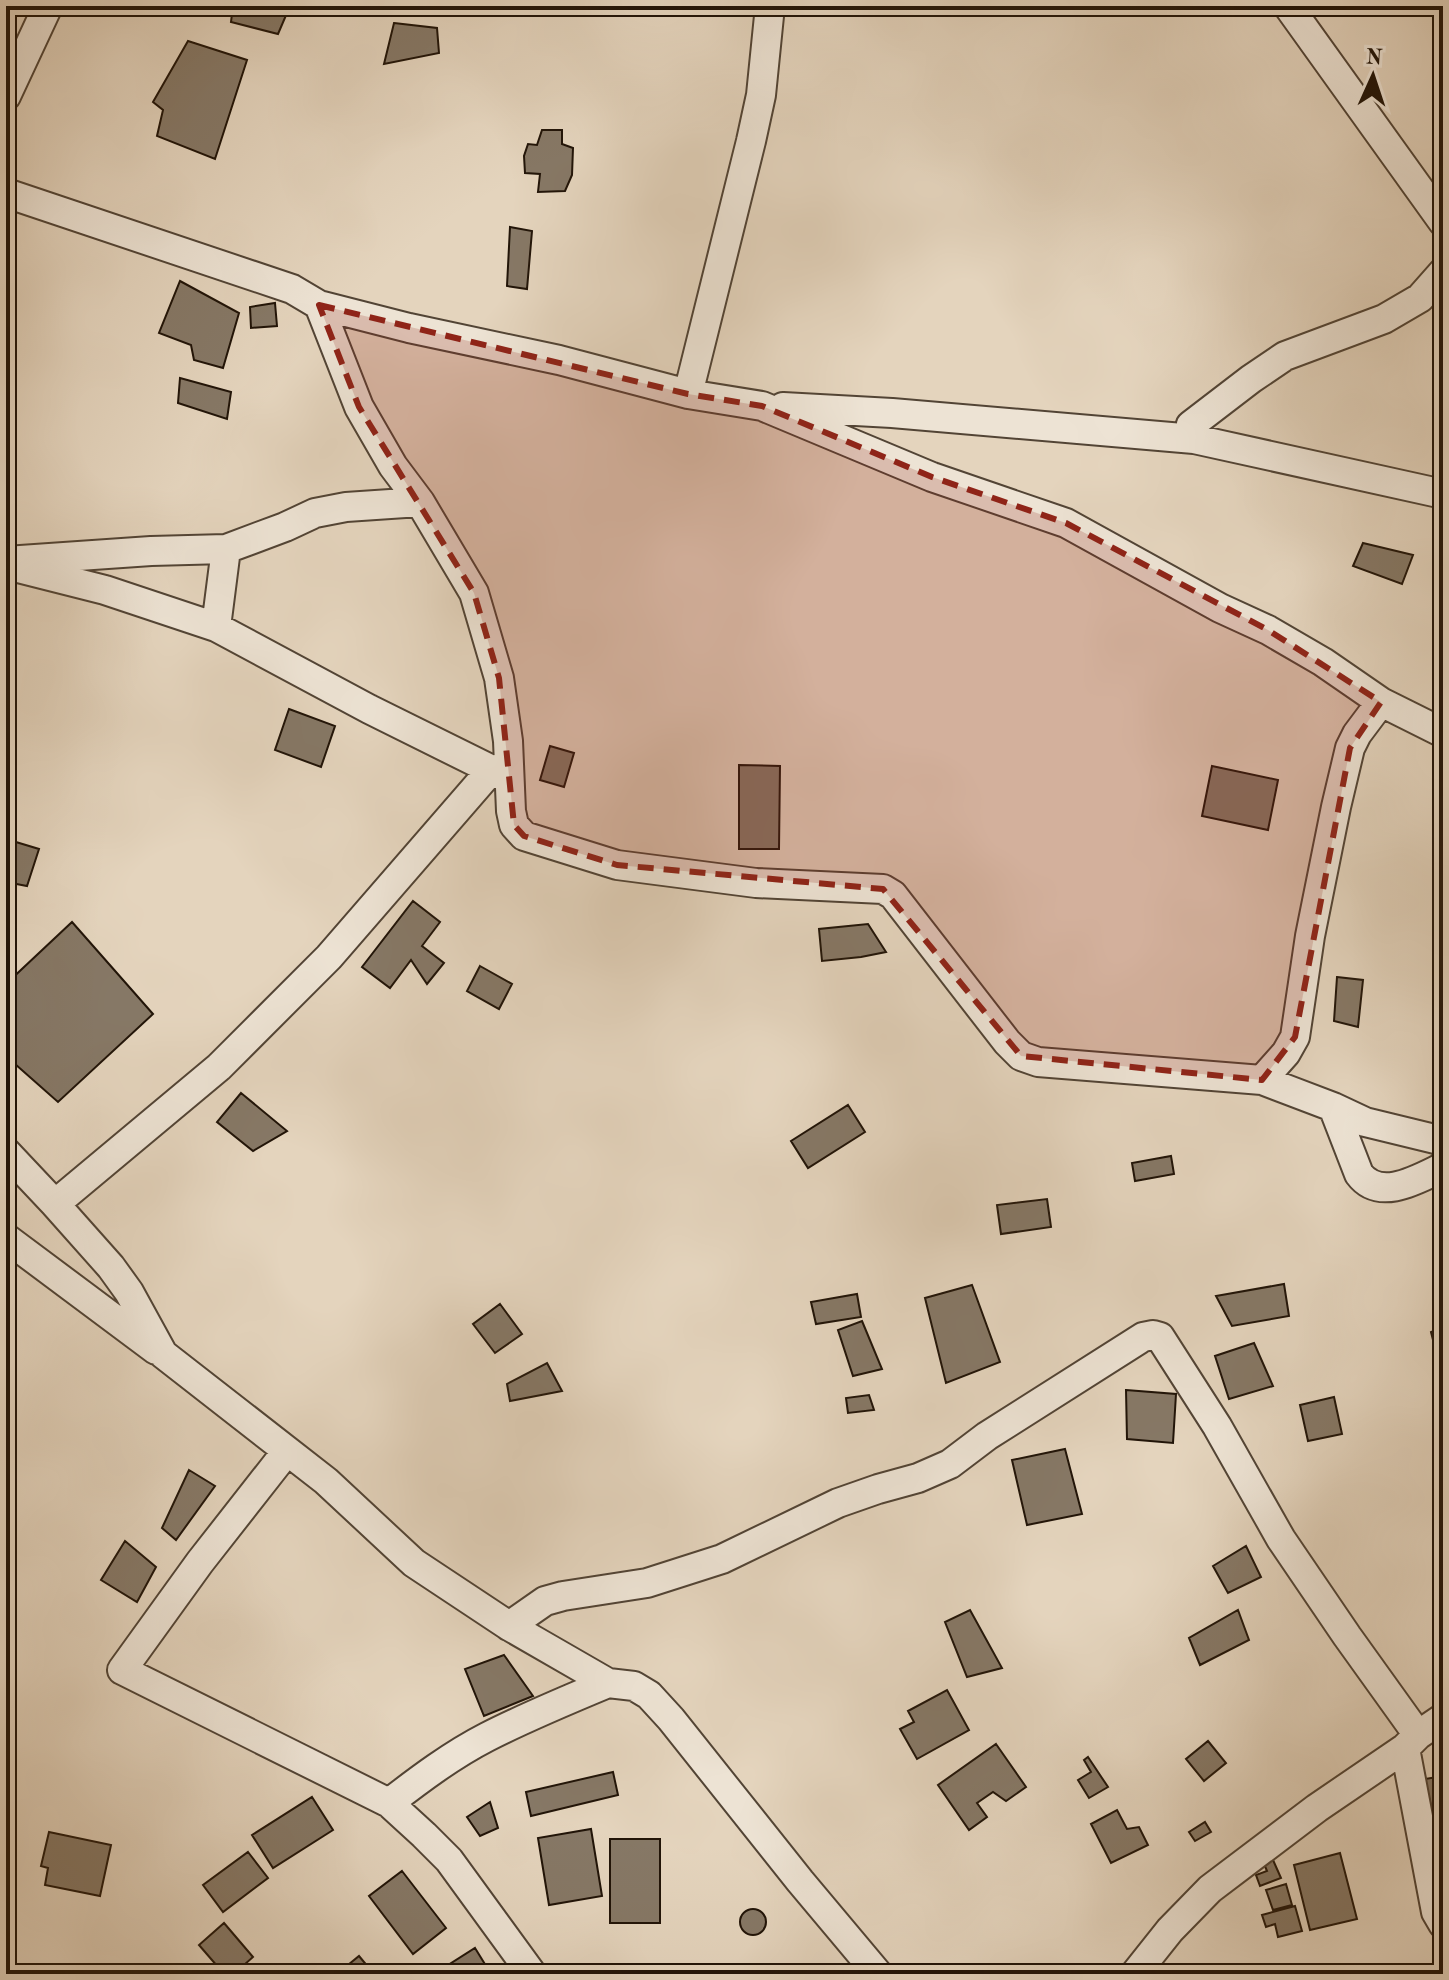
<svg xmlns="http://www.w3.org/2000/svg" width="1449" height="1980" viewBox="0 0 1449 1980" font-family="'Old Standard TT',serif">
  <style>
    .building { fill: #867866; stroke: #211408; stroke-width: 2 }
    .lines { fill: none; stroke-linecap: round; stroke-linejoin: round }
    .minor-casing { stroke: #524435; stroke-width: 32 }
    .minor { stroke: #ede3d4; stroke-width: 28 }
    .marked { fill: #8f2418; fill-opacity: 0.2; stroke: #8f2418; stroke-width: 6; stroke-dasharray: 16 10; stroke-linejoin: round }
  </style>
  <rect width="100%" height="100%" fill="#e4d4bd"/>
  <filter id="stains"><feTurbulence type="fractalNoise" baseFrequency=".0025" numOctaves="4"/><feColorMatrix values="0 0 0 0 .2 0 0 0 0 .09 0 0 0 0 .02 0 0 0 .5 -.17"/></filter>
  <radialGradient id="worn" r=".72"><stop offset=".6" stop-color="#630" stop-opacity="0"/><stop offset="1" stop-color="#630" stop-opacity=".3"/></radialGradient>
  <!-- building -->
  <path class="building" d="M 233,6 L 290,6 L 278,34 L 231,22 Z
    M 394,23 L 437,28 L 439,53 L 384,64 Z
    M 188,41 L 247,60 L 215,159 L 157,136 L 163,110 L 153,102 Z
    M 542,130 L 562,130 L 562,144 L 573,148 L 572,175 L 565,191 L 538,192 L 540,174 L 525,173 L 524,156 L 528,144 L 537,145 Z
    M 510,227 L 532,231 L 527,289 L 507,286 Z
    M 180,281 L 239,313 L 223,368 L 194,360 L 191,345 L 159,333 Z
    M 275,303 L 277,326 L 251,328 L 250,307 Z
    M 180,378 L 231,392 L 227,419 L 178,403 Z
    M 1363,543 L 1413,555 L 1402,584 L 1353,566 Z
    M 289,709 L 335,726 L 321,767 L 275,750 Z
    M 550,746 L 574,753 L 564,787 L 540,780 Z
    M 739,765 L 780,766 L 779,849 L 739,849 Z
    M 1212,766 L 1278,780 L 1268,830 L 1202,816 Z
    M 6,839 L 39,849 L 27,886 L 6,882 Z
    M 413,901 L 440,922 L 422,946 L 444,963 L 427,984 L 411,960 L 390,988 L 362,967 Z
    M 72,922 L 153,1014 L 58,1102 L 6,1056 L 6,984 Z
    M 868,924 L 886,952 L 861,957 L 822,961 L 819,929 Z
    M 480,966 L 512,984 L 499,1009 L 467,991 Z
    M 1337,977 L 1363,980 L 1358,1027 L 1334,1021 Z
    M 241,1093 L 287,1131 L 253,1151 L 217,1122 Z
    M 848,1105 L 865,1132 L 808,1168 L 791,1141 Z
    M 1171,1156 L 1174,1174 L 1135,1181 L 1132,1163 Z
    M 1047,1199 L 1051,1227 L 1001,1234 L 997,1205 Z
    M 1284,1284 L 1289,1316 L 1232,1326 L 1216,1296 Z
    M 972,1285 L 1000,1362 L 946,1383 L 925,1298 Z
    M 857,1294 L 861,1317 L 816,1324 L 811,1302 Z
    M 500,1304 L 522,1334 L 495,1353 L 473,1324 Z
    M 862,1321 L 882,1369 L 853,1376 L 838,1330 Z
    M 1443,1327 L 1443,1370 L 1441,1371 L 1431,1332 Z
    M 1254,1343 L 1273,1386 L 1229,1399 L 1215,1356 Z
    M 547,1363 L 562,1391 L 510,1401 L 507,1384 Z
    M 1126,1390 L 1176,1394 L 1173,1443 L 1127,1439 Z
    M 869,1395 L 874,1410 L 848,1413 L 846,1398 Z
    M 1334,1397 L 1342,1434 L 1308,1441 L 1300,1405 Z
    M 1065,1449 L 1082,1514 L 1027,1525 L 1012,1460 Z
    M 189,1470 L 215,1486 L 176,1540 L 162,1528 Z
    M 125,1541 L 156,1567 L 137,1602 L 101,1580 Z
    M 1246,1546 L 1261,1577 L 1228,1593 L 1213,1566 Z
    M 970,1610 L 1002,1668 L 967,1677 L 945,1622 Z
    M 1238,1610 L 1249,1640 L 1200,1665 L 1189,1638 Z
    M 504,1655 L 533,1696 L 484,1716 L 465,1669 Z
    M 947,1690 L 969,1730 L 917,1759 L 900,1729 L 914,1722 L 908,1711 Z
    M 1208,1741 L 1226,1763 L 1204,1781 L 1186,1759 Z
    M 996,1744 L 1026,1787 L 1006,1801 L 993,1792 L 977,1803 L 987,1817 L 969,1830 L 938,1785 Z
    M 1088,1757 L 1108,1787 L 1089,1798 L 1078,1780 L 1091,1772 L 1084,1760 Z
    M 613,1772 L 618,1795 L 531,1816 L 526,1792 Z
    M 1443,1776 L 1443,1861 L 1425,1779 Z
    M 312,1797 L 333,1830 L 273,1868 L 252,1835 Z
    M 490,1802 L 498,1828 L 480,1836 L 467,1817 Z
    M 1117,1810 L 1127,1829 L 1139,1827 L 1148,1845 L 1111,1863 L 1091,1824 Z
    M 1205,1822 L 1211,1832 L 1195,1841 L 1189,1832 Z
    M 591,1829 L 602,1896 L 549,1905 L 538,1838 Z
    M 49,1832 L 111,1845 L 100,1896 L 45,1885 L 48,1868 L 41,1866 Z
    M 610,1839 L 660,1839 L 660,1923 L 610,1923 Z
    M 248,1852 L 268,1878 L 223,1912 L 203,1885 Z
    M 1340,1853 L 1357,1919 L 1310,1930 L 1294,1865 Z
    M 1273,1860 L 1281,1878 L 1260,1886 L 1256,1875 L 1267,1871 L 1264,1864 Z
    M 402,1871 L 446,1928 L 413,1954 L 369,1896 Z
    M 1286,1884 L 1292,1905 L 1273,1910 L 1266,1890 Z
    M 1295,1906 L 1302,1931 L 1278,1937 L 1275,1924 L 1266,1927 L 1262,1915 Z
    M740 1922a13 13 0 1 1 26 0a13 13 0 1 1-26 0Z
    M 224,1923 L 253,1957 L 234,1974 L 224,1974 L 199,1945 Z
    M 475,1948 L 491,1974 L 434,1974 Z
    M 359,1956 L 374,1974 L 337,1974 Z"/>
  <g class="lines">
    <!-- minor casing -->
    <g class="minor-casing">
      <path id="minor" d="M 1288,6 L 1443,222
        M 6,96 L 48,6
        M 6,193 L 292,289 L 319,305 L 409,328 L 559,360 L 688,394 L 762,406 L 932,477 L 1066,523 L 1220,608 L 1268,630 L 1323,662 L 1381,702 L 1443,733
        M 319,305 L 359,407 L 393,466 L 420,502 L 474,593 L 499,678 L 508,741 L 511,811 L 514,825 L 524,836 L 617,865 L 756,883 L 883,889 L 893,895 L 1007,1042 L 1021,1056 L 1038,1062 L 1262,1080 L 1333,1107 L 1365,1122 L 1443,1141
        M 688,394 L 751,141 L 761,95 L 770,6
        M 783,407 L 892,413 L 1194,439 L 1443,494
        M 1194,439 L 1191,425 L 1251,379 L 1285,356 L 1384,319 L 1420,298 L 1443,272
        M 6,561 L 151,551 L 226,549 L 285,527 L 315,513 L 346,507 L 420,502
        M 18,568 L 105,590 L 216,627 L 226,549
        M 216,627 L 369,709 L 506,777
        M 1262,1080 L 1286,1053 L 1295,1037 L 1310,936 L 1336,807 L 1350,748 L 1357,734 L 1381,702
        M 1333,1107 L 1359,1174 C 1380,1202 1418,1179 1443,1167
        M 6,1152 L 55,1204 L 111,1267 L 129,1292 L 163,1354 L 326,1481 L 414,1563 L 509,1626 L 608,1683 L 634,1686 L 649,1695 L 671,1719 L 800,1881 L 878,1974
        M 55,1204 L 219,1067 L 329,957 L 492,769
        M 6,1238 L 156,1350
        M 287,1451 L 200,1562 L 122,1670 L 389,1803 L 424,1835 L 449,1860 L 532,1974
        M 509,1626 L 545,1601 L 563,1596 L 647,1583 L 722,1559 L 838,1503 L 878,1489 L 918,1478 L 950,1464 L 987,1436 L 1143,1337 L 1153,1335 L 1160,1337 L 1217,1426 L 1281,1539 L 1347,1636 L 1418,1735
        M 1405,1748 L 1436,1912 L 1443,1924
        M 389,1803 C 420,1779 452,1755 487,1737 C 526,1717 567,1700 608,1683
        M 1135,1974 L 1170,1930 L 1210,1889 L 1317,1808 L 1405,1748 L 1418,1735 L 1443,1718"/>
    </g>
    <!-- minor -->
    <use href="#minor" class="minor"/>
  </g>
  <!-- marked area -->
  <path class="marked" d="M 319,305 L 688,394 L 762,406 L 932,477 L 1066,523 L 1268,630 L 1381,702 L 1350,748 L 1295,1037 L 1262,1080 L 1021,1056 L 883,889 L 617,865 L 524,836 L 514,825 L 499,678 L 474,593 L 359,407 Z"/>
  <!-- margin -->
  <rect width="1449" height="1980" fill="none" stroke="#e4d4bd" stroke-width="32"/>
  <rect x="8" y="8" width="1433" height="1964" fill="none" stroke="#211408" stroke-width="4"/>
  <rect x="16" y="16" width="1417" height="1948" fill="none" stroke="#211408" stroke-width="2"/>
  <!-- north arrow -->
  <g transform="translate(1373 76) rotate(3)" stroke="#ede3d4" stroke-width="6" paint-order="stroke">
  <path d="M0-6L14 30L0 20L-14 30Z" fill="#211408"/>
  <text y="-12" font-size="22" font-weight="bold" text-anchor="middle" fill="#211408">N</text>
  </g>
  <rect width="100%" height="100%" filter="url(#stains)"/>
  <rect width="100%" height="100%" fill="url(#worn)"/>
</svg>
